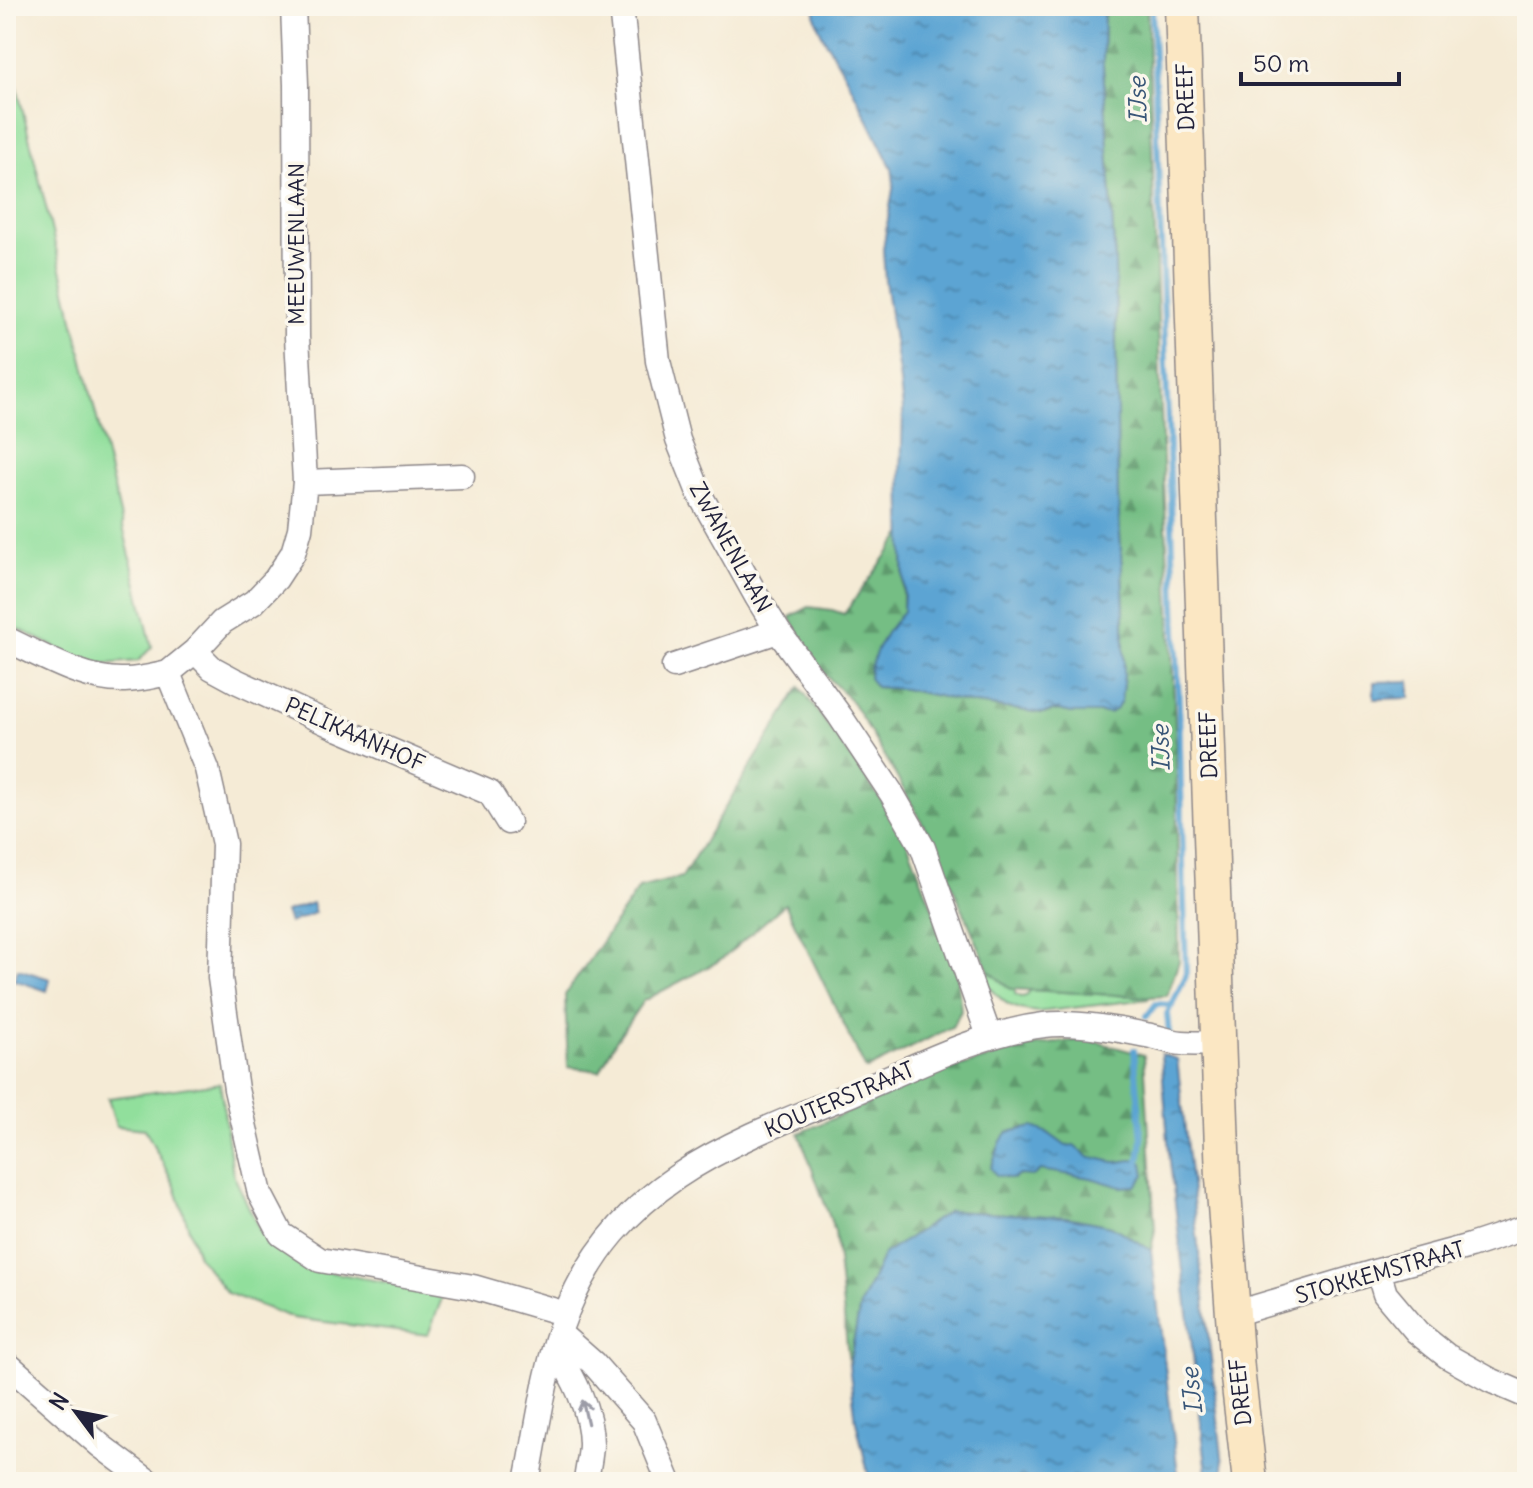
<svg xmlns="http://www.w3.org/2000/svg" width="1533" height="1488" viewBox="0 0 1533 1488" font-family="Delius,sans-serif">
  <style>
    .grass { fill: #91df9c; stroke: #5a806c; stroke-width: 2 }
    .forest { fill: url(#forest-firs); stroke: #4b7060; stroke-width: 2 }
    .water { fill: url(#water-ripples); stroke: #3f6387; stroke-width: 2 }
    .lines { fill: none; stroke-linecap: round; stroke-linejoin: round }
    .stream { stroke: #5ca4d3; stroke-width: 6 }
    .minor-casing { stroke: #8c8688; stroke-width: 27 }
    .secondary-casing { stroke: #8c8688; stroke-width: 37 }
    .minor { stroke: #fff; stroke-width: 24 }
    .secondary { stroke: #fbe7c3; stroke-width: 34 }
    .oneway { stroke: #9c9ca7 }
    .labels { text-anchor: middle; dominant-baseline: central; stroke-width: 7; stroke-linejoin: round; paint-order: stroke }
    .street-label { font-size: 22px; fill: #22223b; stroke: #fbf7ec }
    .water-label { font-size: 24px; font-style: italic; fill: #395678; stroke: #fbf7ec }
  </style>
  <defs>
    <pattern id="forest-firs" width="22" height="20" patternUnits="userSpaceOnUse" patternTransform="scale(2)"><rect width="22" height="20" fill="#74be84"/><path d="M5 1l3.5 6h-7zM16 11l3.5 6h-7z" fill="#5f9a6d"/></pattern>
    <pattern id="water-ripples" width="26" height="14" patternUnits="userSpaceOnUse" patternTransform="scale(2)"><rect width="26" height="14" fill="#5ca4d3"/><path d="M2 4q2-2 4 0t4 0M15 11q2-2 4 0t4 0" fill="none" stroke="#4c85ac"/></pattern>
  </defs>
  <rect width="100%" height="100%" fill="#fbf7ec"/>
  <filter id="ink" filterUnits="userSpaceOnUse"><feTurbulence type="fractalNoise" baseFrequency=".0125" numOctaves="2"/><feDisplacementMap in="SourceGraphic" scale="16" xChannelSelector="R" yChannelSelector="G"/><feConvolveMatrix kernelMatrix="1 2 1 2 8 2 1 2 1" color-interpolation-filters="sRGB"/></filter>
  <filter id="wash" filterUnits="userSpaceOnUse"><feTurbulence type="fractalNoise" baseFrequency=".006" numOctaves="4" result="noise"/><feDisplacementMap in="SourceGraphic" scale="32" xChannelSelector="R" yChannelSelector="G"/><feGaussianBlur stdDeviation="1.8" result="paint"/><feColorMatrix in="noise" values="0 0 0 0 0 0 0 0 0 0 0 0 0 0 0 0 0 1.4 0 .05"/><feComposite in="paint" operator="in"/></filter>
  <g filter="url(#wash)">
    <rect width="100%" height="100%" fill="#f5ebd6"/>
    <!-- grass -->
    <path class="grass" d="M 6,41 L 152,647 L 138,661 L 92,665 L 6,623 Z
      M 989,971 L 1010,989 L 1015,989 L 1015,994 L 1021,997 L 1026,996 L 1030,990 L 1149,997 L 1148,999 L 1038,1012 C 1008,1009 1002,1002 984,980 Z
      M 220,1083 L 233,1174 L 260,1231 L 303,1267 L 444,1293 L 428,1335 L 293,1318 L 227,1293 L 198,1256 L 175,1187 L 145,1129 L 116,1126 L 108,1098 Z"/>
    <!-- forest -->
    <path class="forest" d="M 1104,6 L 1147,6 L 1162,438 L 1176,745 L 1179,961 L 1167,996 L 1149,997 L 1011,989 L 989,971 L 937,849 L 891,767 L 853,703 L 814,663 L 790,617 L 809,607 L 832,610 L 844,614 L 903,533 L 903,611 L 896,622 L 876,687 L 904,689 L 975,704 L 1043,713 L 1058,710 L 1072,713 L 1109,713 L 1117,708 L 1121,701 L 1124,675 L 1124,609 L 1118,496 L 1115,263 L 1103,65 Z
      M 800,687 L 902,829 L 957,972 L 961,1011 L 952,1027 L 866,1070 L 785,904 L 721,960 L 643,1001 L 615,1042 L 600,1071 L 568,1067 L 565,995 L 639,888 L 682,877 Z
      M 1086,1039 L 1144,1055 L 1155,1230 L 1151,1250 L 1111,1226 L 1066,1217 L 949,1211 L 860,1306 L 849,1365 L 835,1232 L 799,1133 L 937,1074 L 1025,1047 Z"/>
    <!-- water -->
    <path class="water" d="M 815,6 L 1104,6 L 1103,65 L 1115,263 L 1118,496 L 1124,609 L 1124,675 L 1121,701 L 1117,708 L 1109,713 L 1072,713 L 1058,710 L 1043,713 L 975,704 L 904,689 L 876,687 L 869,678 L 870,668 L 877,650 L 886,633 L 903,611 L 904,592 L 901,476 L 903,410 L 899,374 L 885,281 L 883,249 L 894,183 L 892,168 C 875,136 861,104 844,73 C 835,55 812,26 815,6 Z
      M 1410,681 L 1410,698 L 1374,699 L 1374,682 Z
      M 312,903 L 315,913 L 289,923 L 285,912 Z
      M 18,969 L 50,979 L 47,991 L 14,980 Z
      M 1161,1054 L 1177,1059 L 1225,1482 L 1208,1482 L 1169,1153 Z
      M 1033,1127 L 1048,1133 L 1066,1146 L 1074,1145 L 1090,1158 C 1100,1157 1107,1162 1116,1162 C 1129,1162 1130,1157 1143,1163 L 1145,1175 L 1136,1186 L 1121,1187 L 1091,1178 L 1040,1170 L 1033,1176 L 1020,1175 L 1012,1179 L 996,1175 L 991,1168 L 1001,1141 L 1008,1132 Z
      M 949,1211 L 1066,1217 L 1111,1226 L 1151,1250 L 1179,1482 L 870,1482 L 856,1421 L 849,1365 L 860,1306 L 883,1255 Z"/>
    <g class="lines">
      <!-- stream -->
      <path class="stream" d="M 1152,6 L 1179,708 L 1186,976 L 1167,1014 L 1169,1033
        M 1147,1016 L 1156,1004 L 1172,1005
        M 1134,1050 L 1142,1140 L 1139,1161"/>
    </g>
  </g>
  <g filter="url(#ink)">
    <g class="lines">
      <!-- minor casing -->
      <g class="minor-casing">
        <path id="minor" d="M 621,6 L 658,361 L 678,440 L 700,495 L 757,597 L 778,631 L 840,716 L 892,794 L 923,848 L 989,1036
          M 305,482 L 462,476
          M 6,639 C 41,655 86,682 125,680 C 139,680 154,676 168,673
          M 195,651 L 212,668 L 236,681 L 340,729 L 490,793 L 508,822
          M 674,666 L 778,631
          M 168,673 L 207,769 L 224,844 L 220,978 L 236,1089 L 260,1194 L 281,1234 L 320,1260 L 473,1287 L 566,1314
          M 168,673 L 195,651 L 222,622 L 254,602 L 276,579 L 293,553 L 300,529 L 305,482 L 297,337 L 296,85 L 293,6
          M 1378,1271 L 1385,1294 L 1417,1332 L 1447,1356 L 1490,1380 L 1527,1396
          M 1233,1314 L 1378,1271 L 1470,1246 L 1527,1227
          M 560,1334 L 593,1363 L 644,1421 L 669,1482
          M 555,1348 C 573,1377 591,1409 591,1444 C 591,1456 587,1470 586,1482
          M 6,1363 L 101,1446 L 149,1482
          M 527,1482 C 538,1426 545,1365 567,1311 C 619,1182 732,1142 851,1094 C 912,1068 979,1033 1044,1025 C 1074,1021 1117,1029 1146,1035 C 1158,1037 1170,1042 1182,1043 C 1194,1044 1206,1043 1218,1043"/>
      </g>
      <!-- secondary casing -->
      <g class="secondary-casing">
        <path id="secondary" d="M 1182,6 L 1223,1178 L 1237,1369 L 1250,1482"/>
      </g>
      <!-- minor -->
      <use href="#minor" class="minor"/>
      <!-- secondary -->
      <use href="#secondary" class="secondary"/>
    </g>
    <!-- one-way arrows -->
    <defs><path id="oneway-shaft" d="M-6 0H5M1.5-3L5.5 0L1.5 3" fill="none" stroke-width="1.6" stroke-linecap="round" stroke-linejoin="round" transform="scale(2)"/></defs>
    <use class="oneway" href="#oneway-shaft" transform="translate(585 1412) rotate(-103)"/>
  </g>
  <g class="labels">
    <!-- street labels -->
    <g class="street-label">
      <text transform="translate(1185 97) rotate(-92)">DREEF</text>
      <text transform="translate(296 244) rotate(-90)">MEEUWENLAAN</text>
      <text transform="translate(731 547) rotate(61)">ZWANENLAAN</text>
      <text transform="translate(355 734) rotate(24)">PELIKAANHOF</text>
      <text transform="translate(1208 745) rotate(-92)">DREEF</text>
      <text transform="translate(839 1099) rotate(-23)">KOUTERSTRAAT</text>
      <text transform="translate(1380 1272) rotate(-16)">STOKKEMSTRAAT</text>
      <text transform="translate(1240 1392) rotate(-96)">DREEF</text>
    </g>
    <!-- water labels -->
    <g class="water-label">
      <text transform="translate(1137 100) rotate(-92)">IJse</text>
      <text transform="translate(1160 748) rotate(-92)">IJse</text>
      <text transform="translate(1191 1391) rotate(-96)">IJse</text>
    </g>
  </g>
  <!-- margin -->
  <rect width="1533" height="1488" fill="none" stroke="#fbf7ec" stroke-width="32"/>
  <!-- north arrow -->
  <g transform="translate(76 1412) rotate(302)" stroke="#fbf7ec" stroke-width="6" paint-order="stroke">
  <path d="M0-6L14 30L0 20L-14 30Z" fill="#22223b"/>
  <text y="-12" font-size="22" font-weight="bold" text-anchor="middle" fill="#22223b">N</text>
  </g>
  <!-- scale -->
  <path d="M1241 72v12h158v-12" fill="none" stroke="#22223b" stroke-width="4"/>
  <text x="1253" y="72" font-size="24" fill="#22223b" stroke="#fbf7ec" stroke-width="6" paint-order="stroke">50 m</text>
</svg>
